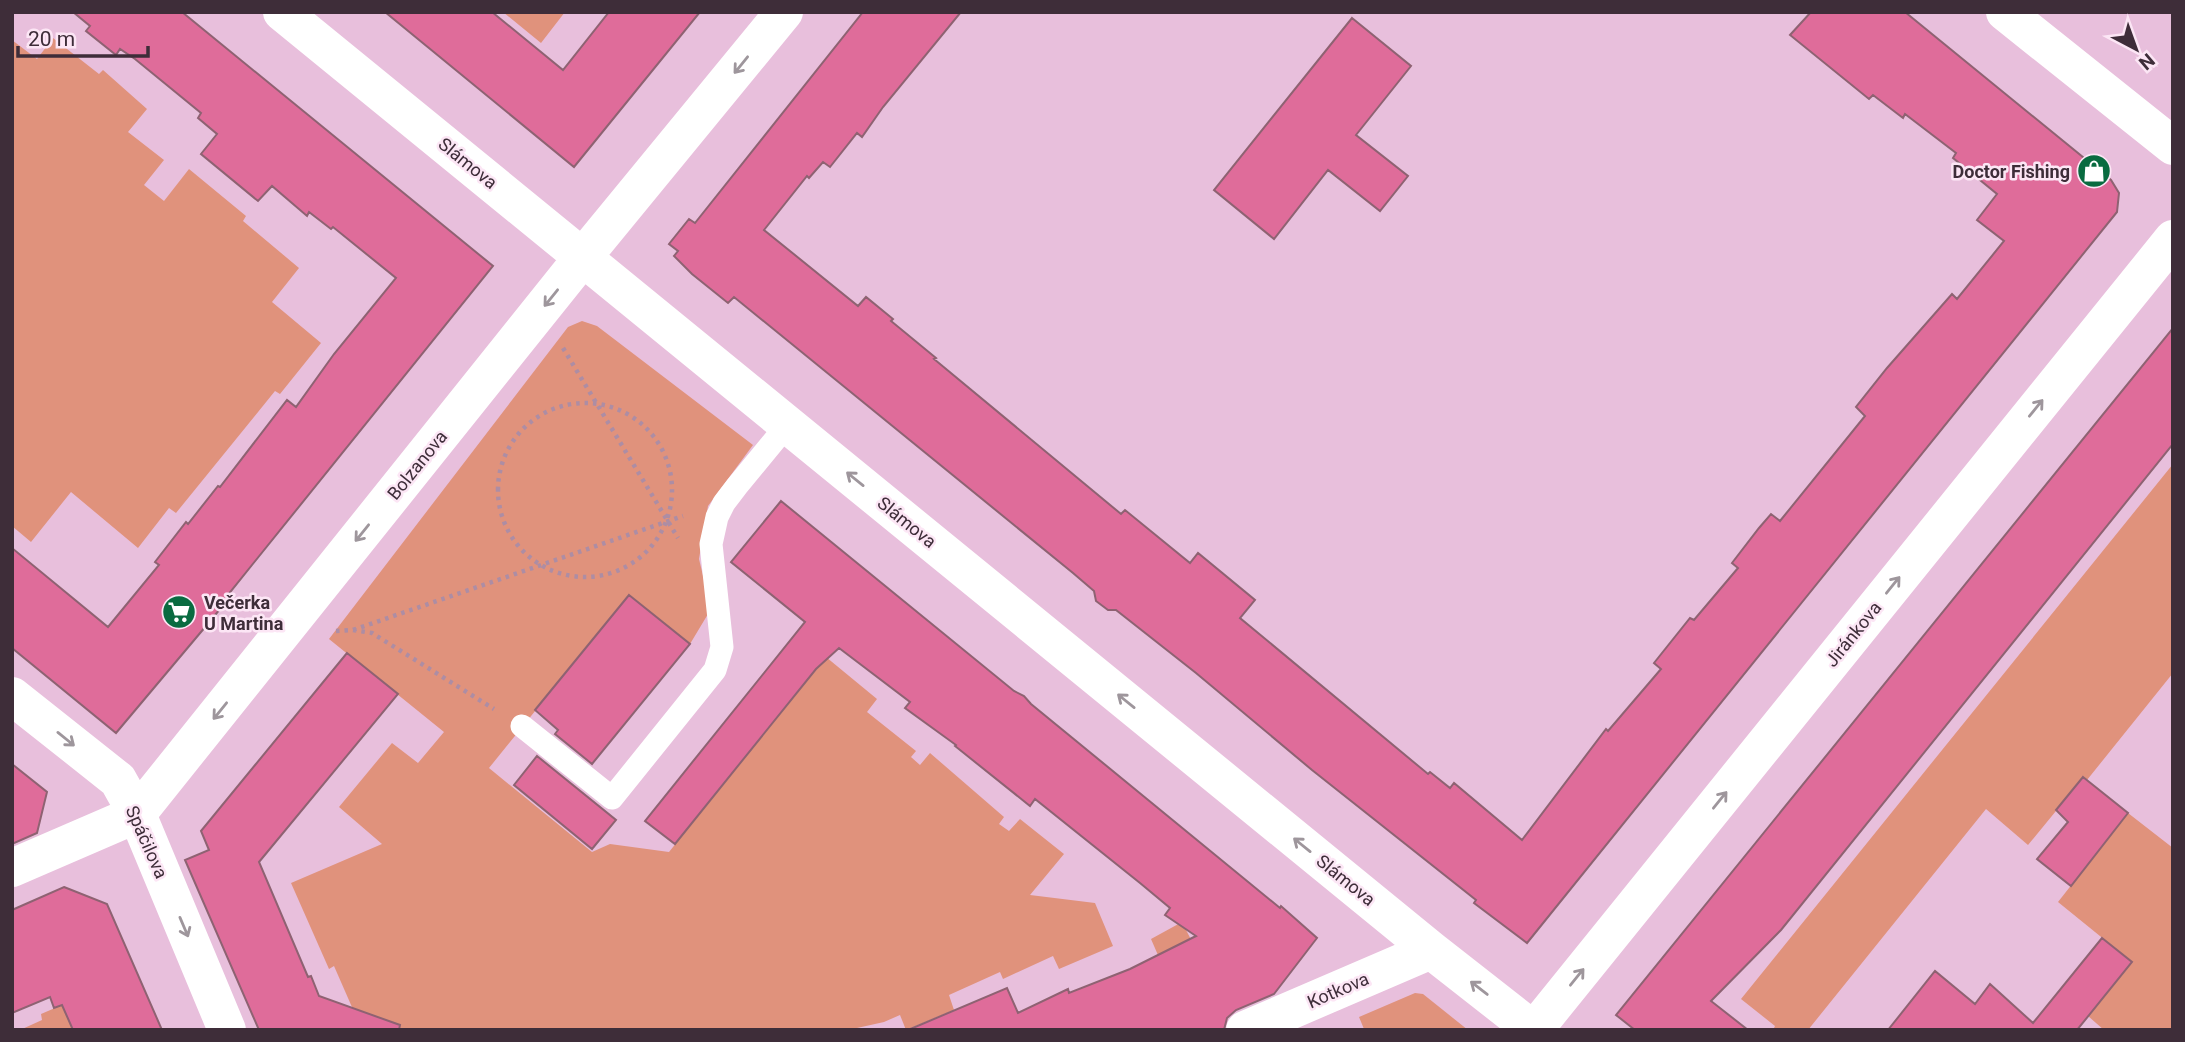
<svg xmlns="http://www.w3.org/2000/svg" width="2185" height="1042" viewBox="0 0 2185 1042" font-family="Roboto,sans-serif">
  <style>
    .green { fill: #e0927c }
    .building { fill: #df6c9a; stroke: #8e6272; stroke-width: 2 }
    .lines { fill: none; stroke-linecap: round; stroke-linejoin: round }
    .path { stroke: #ad8da4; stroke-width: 4.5; stroke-dasharray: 3.5 5; stroke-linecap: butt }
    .service { stroke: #fff; stroke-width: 23 }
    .minor { stroke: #fff; stroke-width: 38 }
    .oneway { stroke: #9e969c }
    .labels { text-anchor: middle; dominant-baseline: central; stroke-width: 5; stroke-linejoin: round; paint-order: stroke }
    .street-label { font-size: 18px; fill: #3e2d39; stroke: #fce6f5 }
    .poi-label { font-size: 18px; font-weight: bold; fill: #3e2d39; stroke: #fce6f5; text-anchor: end }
  </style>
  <rect width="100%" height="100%" fill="#e8bfdc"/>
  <!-- green -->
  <path class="green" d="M 503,12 L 565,12 L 541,43 Z
    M 53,38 L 99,74 L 103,70 L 147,109 L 128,132 L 164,160 L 144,185 L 164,201 L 189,169 L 246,216 L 243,221 L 299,268 L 272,302 L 321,343 L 280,394 L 275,391 L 176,513 L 169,508 L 138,548 L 71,492 L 31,542 L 12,526 L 12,40 L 37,59 Z
    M 582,321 L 597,326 L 753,445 L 708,506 L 699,559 L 711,609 L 690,644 L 629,595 L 489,768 L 592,852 L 610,844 L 669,852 L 826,657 L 877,699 L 867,712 L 916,751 L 911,757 L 920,765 L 930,753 L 1004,817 L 999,824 L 1009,831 L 1020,819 L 1064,854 L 1030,895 L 1095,903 L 1113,946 L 1059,969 L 1053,956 L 1003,979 L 1000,972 L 949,995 L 954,1010 L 906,1030 L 900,1015 L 884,1022 L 848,1030 L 362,1030 L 334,966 L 329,969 L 291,883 L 382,844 L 339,807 L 392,743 L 418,763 L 444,732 L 329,639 L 568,327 Z
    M 2173,464 L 2173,673 L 2087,780 L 2083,778 L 2028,845 L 1986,809 L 1808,1030 L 1773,1030 L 1775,1026 L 1741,999 Z
    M 2128,813 L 2173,848 L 2173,1030 L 2104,1030 L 2088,1016 L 2132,962 L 2058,902 Z
    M 1182,922 L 1208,973 L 1187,1022 L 1151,939 Z
    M 1415,993 L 1423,994 L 1468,1030 L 1364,1029 L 1359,1017 Z
    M 62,1005 L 72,1028 L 67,1030 L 20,1030 L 42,1020 L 41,1014 Z"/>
  <!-- building -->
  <path class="building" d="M 73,12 L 182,12 L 493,266 L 227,596 L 230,597 L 206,626 L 116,733 L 12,648 L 12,548 L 108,627 L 159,565 L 155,562 L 186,522 L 188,524 L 218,486 L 220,487 L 287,400 L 296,407 L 334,354 L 396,278 L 333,227 L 331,229 L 309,212 L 307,216 L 272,186 L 258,201 L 201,154 L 217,134 L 198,118 L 201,113 L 135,59 L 120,49 L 116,55 L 86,31 L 90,26 Z
    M 385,12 L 492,12 L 563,70 L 609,12 L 700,12 L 574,167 Z
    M 863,12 L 961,12 L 883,107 L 862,137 L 857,133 L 830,167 L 823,162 L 809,178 L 807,176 L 764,230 L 858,306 L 866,297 L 893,319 L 891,321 L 936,358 L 934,359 L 1121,514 L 1125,510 L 1190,563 L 1198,553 L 1255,600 L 1240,618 L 1428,774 L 1430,772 L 1450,788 L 1454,783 L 1522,840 L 1606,729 L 1608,731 L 1661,669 L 1654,663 L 1690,618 L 1694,620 L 1738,568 L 1732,563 L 1759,528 L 1771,514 L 1780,521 L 1865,416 L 1856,407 L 1887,368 L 1952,294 L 1957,299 L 2004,241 L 1977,220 L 1997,194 L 1953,158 L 1956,153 L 1905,114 L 1903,118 L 1873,95 L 1869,99 L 1790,35 L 1811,12 L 1905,12 L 2111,180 L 2119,193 L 2117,212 L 1527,943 L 1474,903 L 1476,900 L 1312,770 L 1196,673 L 1116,610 L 1108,610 L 1096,601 L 1094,591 L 1073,573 L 734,297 L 728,303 L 692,274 L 674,256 L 678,251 L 669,244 L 689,219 L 695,223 Z
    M 1352,18 L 1411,66 L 1356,135 L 1408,176 L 1380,211 L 1328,170 L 1274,239 L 1214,190 Z
    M 2173,328 L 2173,444 L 1781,930 L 1711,1001 L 1748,1030 L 1635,1030 L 1616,1015 Z
    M 781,501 L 1014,691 L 1024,696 L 1031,704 L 1280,908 L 1281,906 L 1317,938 L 1274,994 L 1236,1010 L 1227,1018 L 1224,1030 L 908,1030 L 1007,988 L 1018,1013 L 1068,989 L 1069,993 L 1130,969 L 1196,936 L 1165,915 L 1170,908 L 1140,883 L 1035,799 L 1030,806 L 955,746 L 956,745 L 905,708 L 910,702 L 839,648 L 816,669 L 675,844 L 645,821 L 805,622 L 731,562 Z
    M 629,595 L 690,644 L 592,764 L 555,734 L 558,730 L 535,710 Z
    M 347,653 L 398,694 L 259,862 L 308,977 L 311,976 L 319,996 L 400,1025 L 399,1030 L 259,1030 L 185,860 L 209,850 L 201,831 Z
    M 537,756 L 616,820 L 592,849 L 514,785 Z
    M 12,764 L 47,792 L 37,833 L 12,844 Z
    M 2083,777 L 2128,813 L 2071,886 L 2037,859 L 2068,822 L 2056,810 Z
    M 64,887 L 107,904 L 162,1030 L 73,1030 L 62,1005 L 54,1008 L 50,997 L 12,1013 L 12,910 Z
    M 2102,938 L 2132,962 L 2077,1030 L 1888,1030 L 1935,971 L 1975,1004 L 1990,984 L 2033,1023 Z"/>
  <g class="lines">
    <!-- path -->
    <path class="path" d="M 563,348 L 678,538
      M498 490a87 87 0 1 1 174 0a87 87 0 1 1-174 0Z
      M 353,630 L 683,516
      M 336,631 L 353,630 L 372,633 L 494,709"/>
    <!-- service -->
    <path class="service" d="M 522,726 L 612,798 L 715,670 L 722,647 L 711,544 L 717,517 L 724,503 L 737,486 L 788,424"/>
    <!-- minor -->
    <path class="minor" d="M 282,12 L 1431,950 L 1533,1030
      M 2005,12 L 2173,146
      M 12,696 L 118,780 L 137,814 L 227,1030
      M 12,868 L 137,814 L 583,257 L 784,12
      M 1245,1030 L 1431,950
      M 1534,1030 L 2173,239"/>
  </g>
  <!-- one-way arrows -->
  <defs><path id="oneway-shaft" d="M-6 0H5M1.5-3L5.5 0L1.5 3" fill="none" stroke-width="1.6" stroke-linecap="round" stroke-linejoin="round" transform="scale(1.75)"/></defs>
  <g class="oneway">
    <use href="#oneway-shaft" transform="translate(741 65) rotate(129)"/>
    <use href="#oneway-shaft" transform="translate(551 298) rotate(129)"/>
    <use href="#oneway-shaft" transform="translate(2036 408) rotate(-51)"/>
    <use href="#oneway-shaft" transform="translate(855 479) rotate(-141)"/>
    <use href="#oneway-shaft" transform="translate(362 533) rotate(129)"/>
    <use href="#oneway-shaft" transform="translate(1893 585) rotate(-51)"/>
    <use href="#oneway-shaft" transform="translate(1126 701) rotate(-141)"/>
    <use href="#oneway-shaft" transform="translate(220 711) rotate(129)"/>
    <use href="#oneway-shaft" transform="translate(66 739) rotate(39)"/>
    <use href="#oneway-shaft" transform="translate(1720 800) rotate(-51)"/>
    <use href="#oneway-shaft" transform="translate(1302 845) rotate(-141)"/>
    <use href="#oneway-shaft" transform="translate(184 927) rotate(67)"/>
    <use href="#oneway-shaft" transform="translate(1577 977) rotate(-51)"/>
    <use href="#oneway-shaft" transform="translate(1479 988) rotate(-142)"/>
  </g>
  <!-- icons -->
  <defs>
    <g id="shop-disc" transform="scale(1.75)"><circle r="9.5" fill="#096b40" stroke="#fce6f5"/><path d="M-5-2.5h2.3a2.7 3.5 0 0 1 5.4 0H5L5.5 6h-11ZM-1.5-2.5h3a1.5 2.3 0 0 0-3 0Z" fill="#fff"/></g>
    <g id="supermarket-disc" transform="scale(1.75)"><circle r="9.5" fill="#096b40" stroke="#fce6f5"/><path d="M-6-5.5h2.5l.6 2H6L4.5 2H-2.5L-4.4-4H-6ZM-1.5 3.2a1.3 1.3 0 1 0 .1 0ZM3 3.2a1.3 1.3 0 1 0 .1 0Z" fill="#fff"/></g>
  </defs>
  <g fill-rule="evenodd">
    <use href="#shop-disc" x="2094" y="171"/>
    <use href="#supermarket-disc" x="179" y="612"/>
  </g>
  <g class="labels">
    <!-- street labels -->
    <g class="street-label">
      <text transform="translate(468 163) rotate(39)">Slámova</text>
      <text transform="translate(417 465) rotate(-51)">Bolzanova</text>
      <text transform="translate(907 522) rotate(39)">Slámova</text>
      <text transform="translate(1853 634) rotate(-51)">Jiránkova</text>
      <text transform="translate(147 842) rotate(66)">Spáčilova</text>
      <text transform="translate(1346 880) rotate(39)">Slámova</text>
      <text transform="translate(1338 990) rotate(-23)">Kotkova</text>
    </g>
    <!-- poi labels -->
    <g class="poi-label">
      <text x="2070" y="171">Doctor Fishing</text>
      <text x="204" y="602" text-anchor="start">Večerka<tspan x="204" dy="21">U Martina</tspan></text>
    </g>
  </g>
  <!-- border -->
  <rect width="2185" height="1042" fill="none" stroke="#3e2d39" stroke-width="28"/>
  <!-- north arrow -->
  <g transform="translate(2136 49) rotate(139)" stroke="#fce6f5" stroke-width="5" paint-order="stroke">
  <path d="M0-5L12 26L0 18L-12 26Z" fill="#3e2d39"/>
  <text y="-10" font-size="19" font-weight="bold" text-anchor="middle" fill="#3e2d39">N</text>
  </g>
  <!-- scale -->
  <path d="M18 46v10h130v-10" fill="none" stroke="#3e2d39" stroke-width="3.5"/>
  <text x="28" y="46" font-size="21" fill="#3e2d39" stroke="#fce6f5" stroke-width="5" paint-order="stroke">20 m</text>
</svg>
